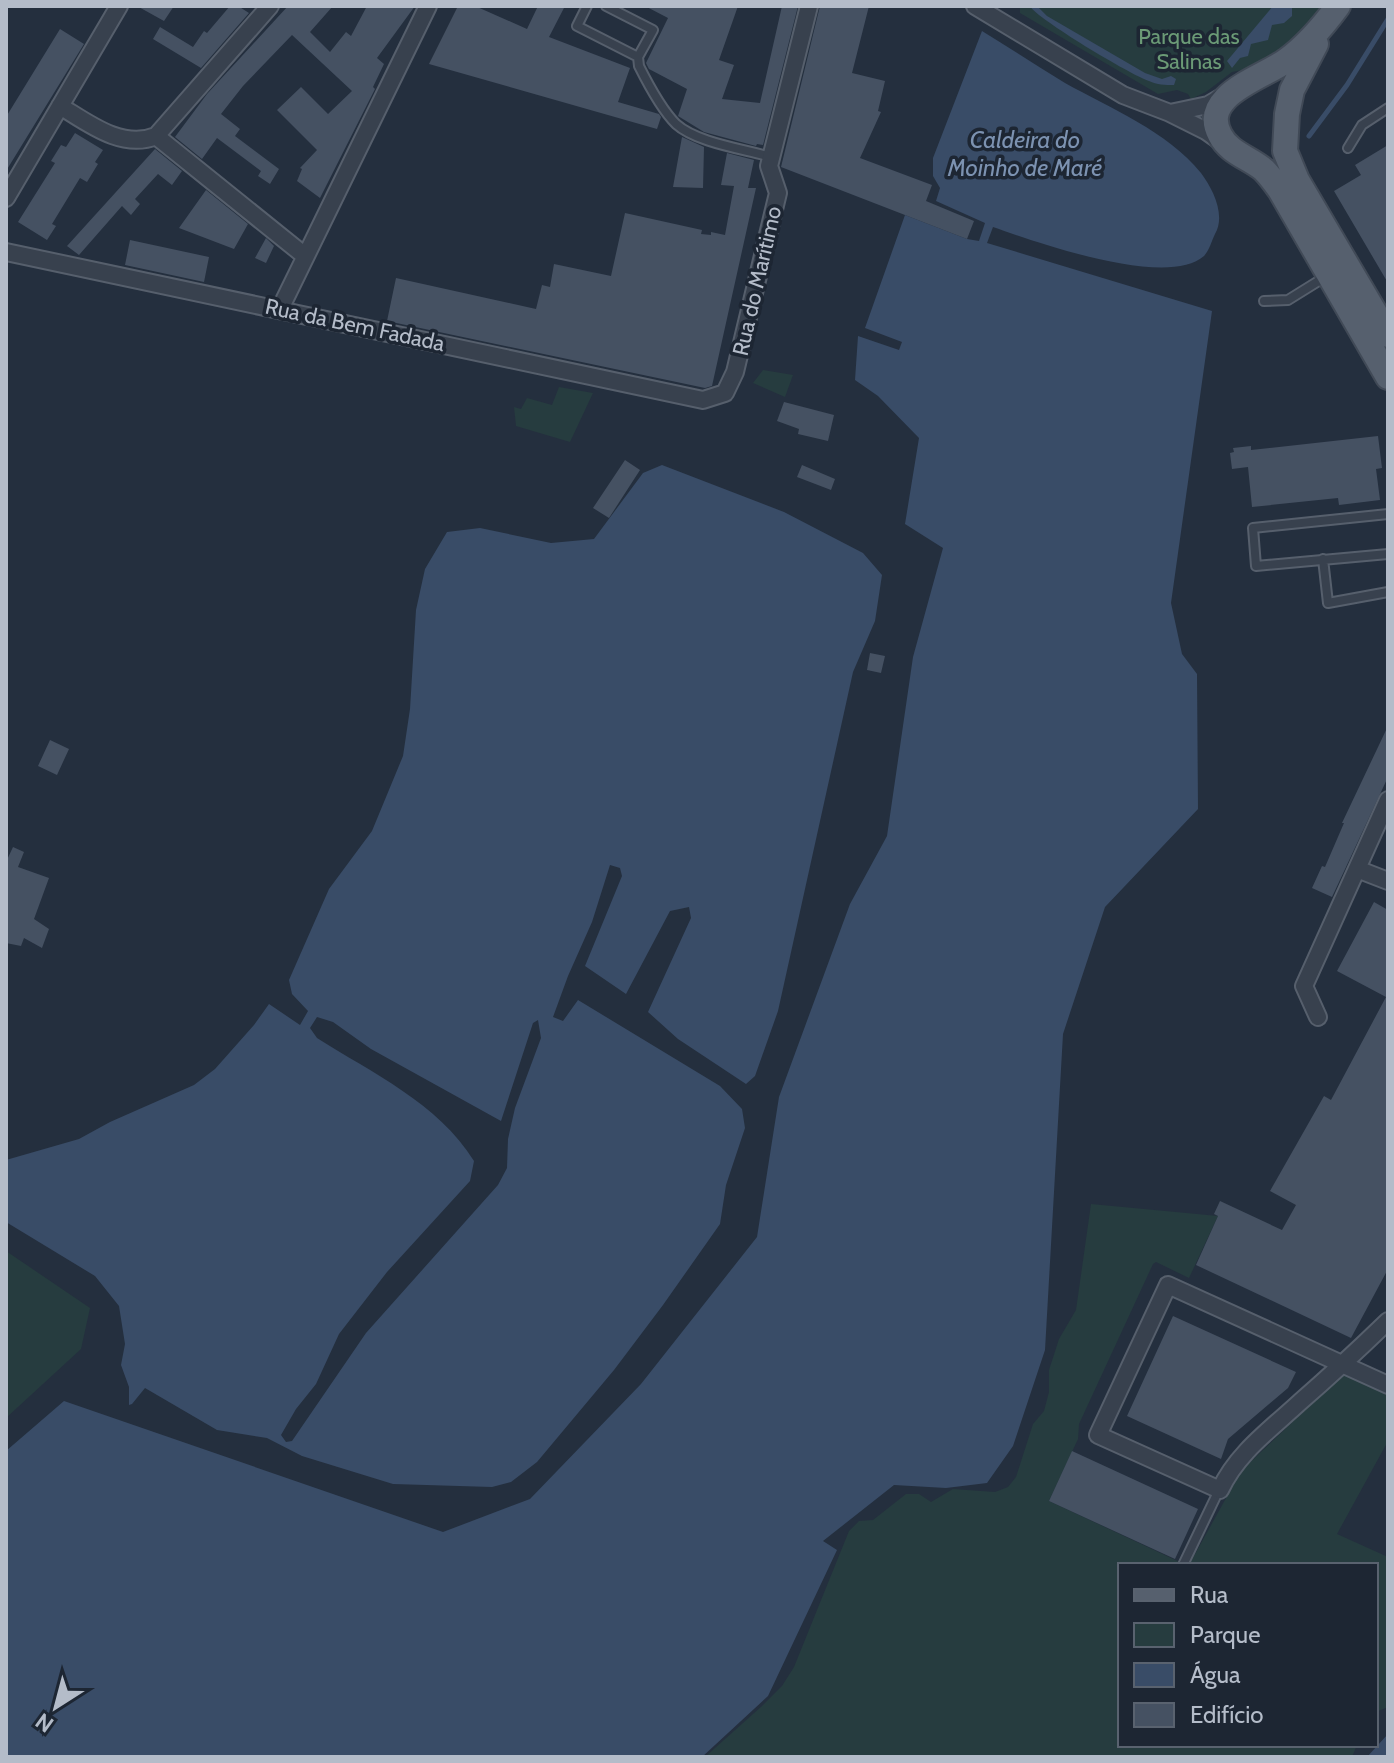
<svg xmlns="http://www.w3.org/2000/svg" width="1394" height="1763" viewBox="0 0 1394 1763" font-family="Cabin,sans-serif">
  <style>
    .green { fill: #263c3f }
    .water { fill: #394c67; fill-rule: evenodd }
    .lines { fill: none; stroke-linecap: round; stroke-linejoin: round }
    .stream { stroke: #394c67; stroke-width: 5 }
    .building { fill: #455162 }
    .lane-casing { stroke: #565f6c; stroke-width: 12 }
    .street-casing { stroke: #565f6c; stroke-width: 20 }
    .primary-casing { stroke: #414a57; stroke-width: 28 }
    .lane { stroke: #38414e; stroke-width: 8 }
    .street { stroke: #38414e; stroke-width: 16 }
    .primary { stroke: #56606e; stroke-width: 24 }
    .labels { text-anchor: middle; dominant-baseline: central; stroke-width: 7; stroke-linejoin: round; paint-order: stroke }
    .park-label { font-size: 22px; fill: #6b9a76; stroke: #1d2633 }
    .street-label { font-size: 22px; fill: #b4bcc9; stroke: #1d2633 }
    .water-label { font-size: 24px; font-style: italic; fill: #7c92b1; stroke: #1d2633 }
  </style>
  <rect width="100%" height="100%" fill="#242f3e"/>
  <!-- green -->
  <path class="green" d="M 1020,6 L 1323,6 L 1291,42 L 1258,67 L 1232,72 L 1206,92 L 1191,99 L 1188,94 L 1177,90 L 1158,94 L 1020,13 Z
    M 763,370 L 793,375 L 785,397 L 753,383 Z
    M 559,387 L 593,393 L 570,442 L 516,426 L 514,407 L 521,409 L 527,398 L 552,405 Z
    M 1091,1204 L 1218,1216 L 1189,1278 L 1156,1262 L 1153,1264 L 1079,1424 L 1078,1439 L 1049,1501 L 1186,1565 L 1120,1565 L 1120,1745 L 1357,1745 L 1352,1757 L 705,1757 L 762,1706 L 782,1686 L 794,1667 L 849,1531 L 859,1521 L 873,1520 L 906,1494 L 919,1494 L 931,1502 L 953,1489 L 995,1492 L 1008,1487 L 1016,1477 L 1033,1424 L 1044,1411 L 1049,1392 L 1049,1370 L 1059,1339 L 1076,1310 Z
    M 6,1251 L 90,1308 L 81,1349 L 6,1418 Z
    M 1343,1374 L 1388,1395 L 1388,1441 L 1337,1534 L 1388,1557 L 1388,1707 L 1376,1712 L 1376,1565 L 1189,1565 L 1241,1471 Z"/>
  <!-- water -->
  <path class="water" d="M 1030,6 L 1037,6 L 1047,16 L 1145,73 L 1162,79 L 1171,76 L 1176,79 L 1174,85 C 1165,85 1157,85 1149,81 C 1131,75 1037,19 1030,6 Z
    M 1273,6 L 1292,6 L 1292,16 L 1284,23 L 1272,25 L 1268,40 L 1251,44 L 1248,56 L 1240,58 L 1232,68 L 1227,61 Z
    M 982,31 C 1010,48 1037,66 1065,83 C 1110,108 1167,131 1201,173 C 1213,189 1226,215 1215,234 C 1212,240 1209,251 1204,256 C 1167,289 1036,242 993,227 L 987,243 L 1212,311 L 1171,603 L 1182,654 L 1197,674 L 1198,809 L 1105,907 L 1063,1034 L 1045,1350 L 1013,1446 L 987,1483 L 946,1488 L 894,1485 L 823,1541 L 837,1550 L 768,1696 L 702,1757 L 6,1757 L 6,1451 L 64,1401 L 443,1532 L 530,1499 L 641,1384 L 757,1237 L 779,1097 L 850,904 L 887,836 L 913,657 L 943,548 L 905,524 L 919,438 L 878,396 L 855,380 L 858,336 L 899,350 L 902,342 L 865,328 L 905,215 L 967,239 L 979,241 L 985,223 L 936,201 L 940,188 L 933,176 L 933,158 Z
    M 662,465 L 784,512 L 863,553 L 882,575 L 875,621 L 853,672 L 778,1011 L 755,1076 L 746,1084 L 678,1039 L 648,1012 L 691,918 L 689,907 L 670,911 L 626,994 L 585,966 L 622,876 L 620,868 L 610,865 L 592,922 L 568,976 L 553,1017 L 563,1021 L 578,1000 L 720,1086 L 742,1109 L 745,1128 L 726,1185 L 720,1224 L 663,1305 L 614,1370 L 537,1462 L 511,1482 L 492,1487 L 393,1484 L 302,1456 L 267,1438 L 217,1430 L 145,1388 L 132,1404 L 129,1405 L 129,1387 L 121,1365 L 125,1344 L 119,1306 L 95,1276 L 6,1222 L 6,1160 L 79,1139 L 110,1122 L 194,1085 L 215,1069 L 254,1025 L 269,1004 L 300,1025 L 308,1011 L 292,994 L 289,980 L 329,889 L 372,831 L 403,756 L 410,709 L 416,610 L 425,569 L 447,532 L 480,528 L 551,543 L 594,539 L 643,473 ZM 317,1017 L 333,1022 L 371,1049 L 501,1121 L 533,1023 L 538,1020 L 541,1038 L 515,1108 L 508,1139 L 507,1168 L 498,1185 L 366,1333 L 292,1441 L 286,1442 L 281,1435 L 296,1409 L 316,1384 L 339,1334 L 387,1272 L 470,1181 L 474,1161 C 438,1103 372,1073 317,1038 L 310,1028 Z
    M 1388,1734 L 1388,1757 L 1367,1757 Z"/>
  <g class="lines">
    <!-- stream -->
    <path class="stream" d="M 1309,136 L 1347,85 L 1388,19"/>
  </g>
  <!-- building -->
  <path class="building" d="M 137,6 L 174,6 L 164,21 Z
    M 230,6 L 238,6 L 249,13 L 201,68 L 153,39 L 160,27 L 193,47 L 204,31 L 207,33 Z
    M 288,6 L 333,6 L 310,32 L 330,52 L 346,32 L 351,36 L 367,6 L 415,6 L 377,58 L 384,64 L 373,87 L 375,89 L 320,198 L 297,181 L 302,169 L 300,168 L 317,150 L 277,110 L 301,87 L 328,114 L 352,91 L 292,35 L 243,86 L 221,114 L 240,129 L 235,136 L 279,169 L 270,184 L 258,176 L 261,171 L 217,138 L 202,159 L 175,137 L 207,94 Z
    M 458,6 L 475,6 L 527,29 L 538,6 L 565,6 L 549,37 L 630,68 L 618,102 L 659,114 L 661,117 L 657,129 L 429,64 Z
    M 645,6 L 738,6 L 719,60 L 734,65 L 722,99 L 760,103 L 782,6 L 798,6 L 763,145 L 757,144 L 756,146 L 704,132 L 678,116 L 687,89 L 649,69 L 646,63 L 668,18 Z
    M 820,6 L 869,6 L 852,73 L 885,81 L 878,111 L 881,112 L 860,158 L 932,185 L 926,201 L 974,221 L 967,239 L 781,167 Z
    M 60,29 L 84,44 L 6,171 L 6,117 Z
    M 75,133 L 103,150 L 95,162 L 98,164 L 87,182 L 80,178 L 52,224 L 56,226 L 47,240 L 18,222 L 55,163 L 51,161 L 61,145 L 66,147 Z
    M 682,137 L 704,147 L 703,188 L 673,187 Z
    M 1388,145 L 1388,283 L 1334,191 L 1361,175 L 1355,165 Z
    M 155,149 L 182,171 L 172,185 L 158,174 L 135,199 L 140,204 L 131,215 L 122,206 L 79,255 L 67,246 Z
    M 727,153 L 754,160 L 748,188 L 756,188 L 712,386 L 705,388 L 387,321 L 396,278 L 536,309 L 542,285 L 550,287 L 554,264 L 611,276 L 625,213 L 702,230 L 701,234 L 711,235 L 711,232 L 725,235 L 734,186 L 721,185 Z
    M 206,190 L 248,224 L 234,249 L 179,228 Z
    M 266,238 L 274,246 L 266,263 L 255,258 Z
    M 130,240 L 209,257 L 204,282 L 125,265 Z
    M 784,402 L 834,415 L 828,441 L 798,434 L 799,429 L 777,421 Z
    M 1378,436 L 1382,468 L 1376,469 L 1380,500 L 1339,505 L 1338,498 L 1252,507 L 1248,467 L 1232,469 L 1230,453 L 1234,452 L 1233,448 L 1251,446 L 1251,450 Z
    M 625,460 L 640,470 L 609,518 L 593,508 Z
    M 802,465 L 835,479 L 831,490 L 797,477 Z
    M 870,653 L 885,656 L 881,673 L 867,670 Z
    M 1388,726 L 1388,777 L 1332,897 L 1312,888 L 1322,866 L 1325,867 L 1344,823 L 1342,823 Z
    M 50,740 L 69,749 L 57,775 L 38,766 Z
    M 13,847 L 24,852 L 18,867 L 49,878 L 34,919 L 49,929 L 42,948 L 24,938 L 21,946 L 6,943 L 6,862 Z
    M 1374,902 L 1388,910 L 1388,1269 L 1351,1338 L 1196,1265 L 1218,1216 L 1214,1214 L 1220,1201 L 1282,1230 L 1296,1205 L 1270,1191 L 1324,1096 L 1331,1100 L 1386,997 L 1337,971 Z
    M 1173,1316 L 1296,1372 L 1288,1388 L 1228,1439 L 1221,1459 L 1127,1416 Z
    M 1072,1451 L 1198,1509 L 1175,1559 L 1049,1501 Z"/>
  <g class="lines">
    <!-- lane casing -->
    <g class="lane-casing">
      <path id="lane" d="M 587,6 L 577,26 L 638,57
        M 606,6 L 653,30 L 638,57 L 639,66 C 648,84 662,110 676,124 C 697,143 744,149 771,157
        M 1348,148 L 1362,125 L 1388,108
        M 1264,301 L 1288,300 L 1325,277
        M 1388,514 L 1253,528 L 1256,566 L 1388,554
        M 1323,559 L 1328,603 L 1388,592
        M 1183,1565 L 1219,1490"/>
    </g>
    <!-- street casing -->
    <g class="street-casing">
      <path id="street" d="M 975,6 L 1123,95 L 1170,113 L 1206,131 L 1223,143
        M 60,106 C 88,123 122,150 156,136
        M 1170,113 L 1208,105 L 1225,95
        M 156,136 L 305,256
        M 156,136 L 270,6
        M 6,198 L 119,6
        M 6,252 L 703,400 L 725,393 L 735,372 L 778,193 L 769,166 L 809,6
        M 280,309 L 428,6
        M 1357,869 L 1388,881
        M 1318,1017 L 1304,986 L 1388,800
        M 1388,1321 C 1359,1349 1330,1376 1300,1402 C 1271,1429 1237,1453 1220,1490 L 1098,1435 L 1168,1285 L 1388,1385"/>
    </g>
    <!-- primary casing -->
    <g class="primary-casing">
      <path id="primary" d="M 1338,6 C 1324,25 1306,46 1287,60 C 1263,78 1199,95 1220,135 C 1229,153 1250,158 1264,170 C 1270,176 1275,183 1280,190 L 1388,377
        M 1316,44 L 1292,90 L 1287,114 L 1285,151 L 1297,180 L 1388,335"/>
    </g>
    <!-- lane -->
    <use href="#lane" class="lane"/>
    <!-- street -->
    <use href="#street" class="street"/>
    <!-- primary -->
    <use href="#primary" class="primary"/>
  </g>
  <g class="labels">
    <!-- park labels -->
    <g class="park-label">
      <text x="1189" y="36">Parque das<tspan x="1189" dy="25">Salinas</tspan></text>
    </g>
    <!-- street labels -->
    <g class="street-label">
      <text transform="translate(757 281) rotate(-77)">Rua do Marítimo</text>
      <text transform="translate(355 325) rotate(12)">Rua da Bem Fadada</text>
    </g>
    <!-- water labels -->
    <g class="water-label">
      <text x="1025" y="139">Caldeira do<tspan x="1025" dy="28">Moinho de Maré</tspan></text>
    </g>
  </g>
  <!-- border -->
  <rect width="1394" height="1763" fill="none" stroke="#b4bcc9" stroke-width="16"/>
  <!-- legend -->
  <rect x="1118" y="1563" width="260" height="184" fill="#1d2633" stroke="#59626f" stroke-width="2"/>
  <rect x="1134" y="1589" width="40" height="12" fill="#56606e" stroke="#59626f" stroke-width="2"/>
  <text x="1190" y="1603" font-size="24" fill="#b4bcc9">Rua</text>
  <rect x="1134" y="1623" width="40" height="24" fill="#263c3f" stroke="#59626f" stroke-width="2"/>
  <text x="1190" y="1643" font-size="24" fill="#b4bcc9">Parque</text>
  <rect x="1134" y="1663" width="40" height="24" fill="#394c67" stroke="#59626f" stroke-width="2"/>
  <text x="1190" y="1683" font-size="24" fill="#b4bcc9">Água</text>
  <rect x="1134" y="1703" width="40" height="24" fill="#455162" stroke="#59626f" stroke-width="2"/>
  <text x="1190" y="1723" font-size="24" fill="#b4bcc9">Edifício</text>
  <!-- north arrow -->
  <g transform="translate(56 1707) rotate(216)" stroke="#1d2633" stroke-width="6" paint-order="stroke">
  <path d="M0-6L14 30L0 20L-14 30Z" fill="#b4bcc9"/>
  <text y="-12" font-size="22" font-weight="bold" text-anchor="middle" fill="#b4bcc9">N</text>
  </g>
</svg>
